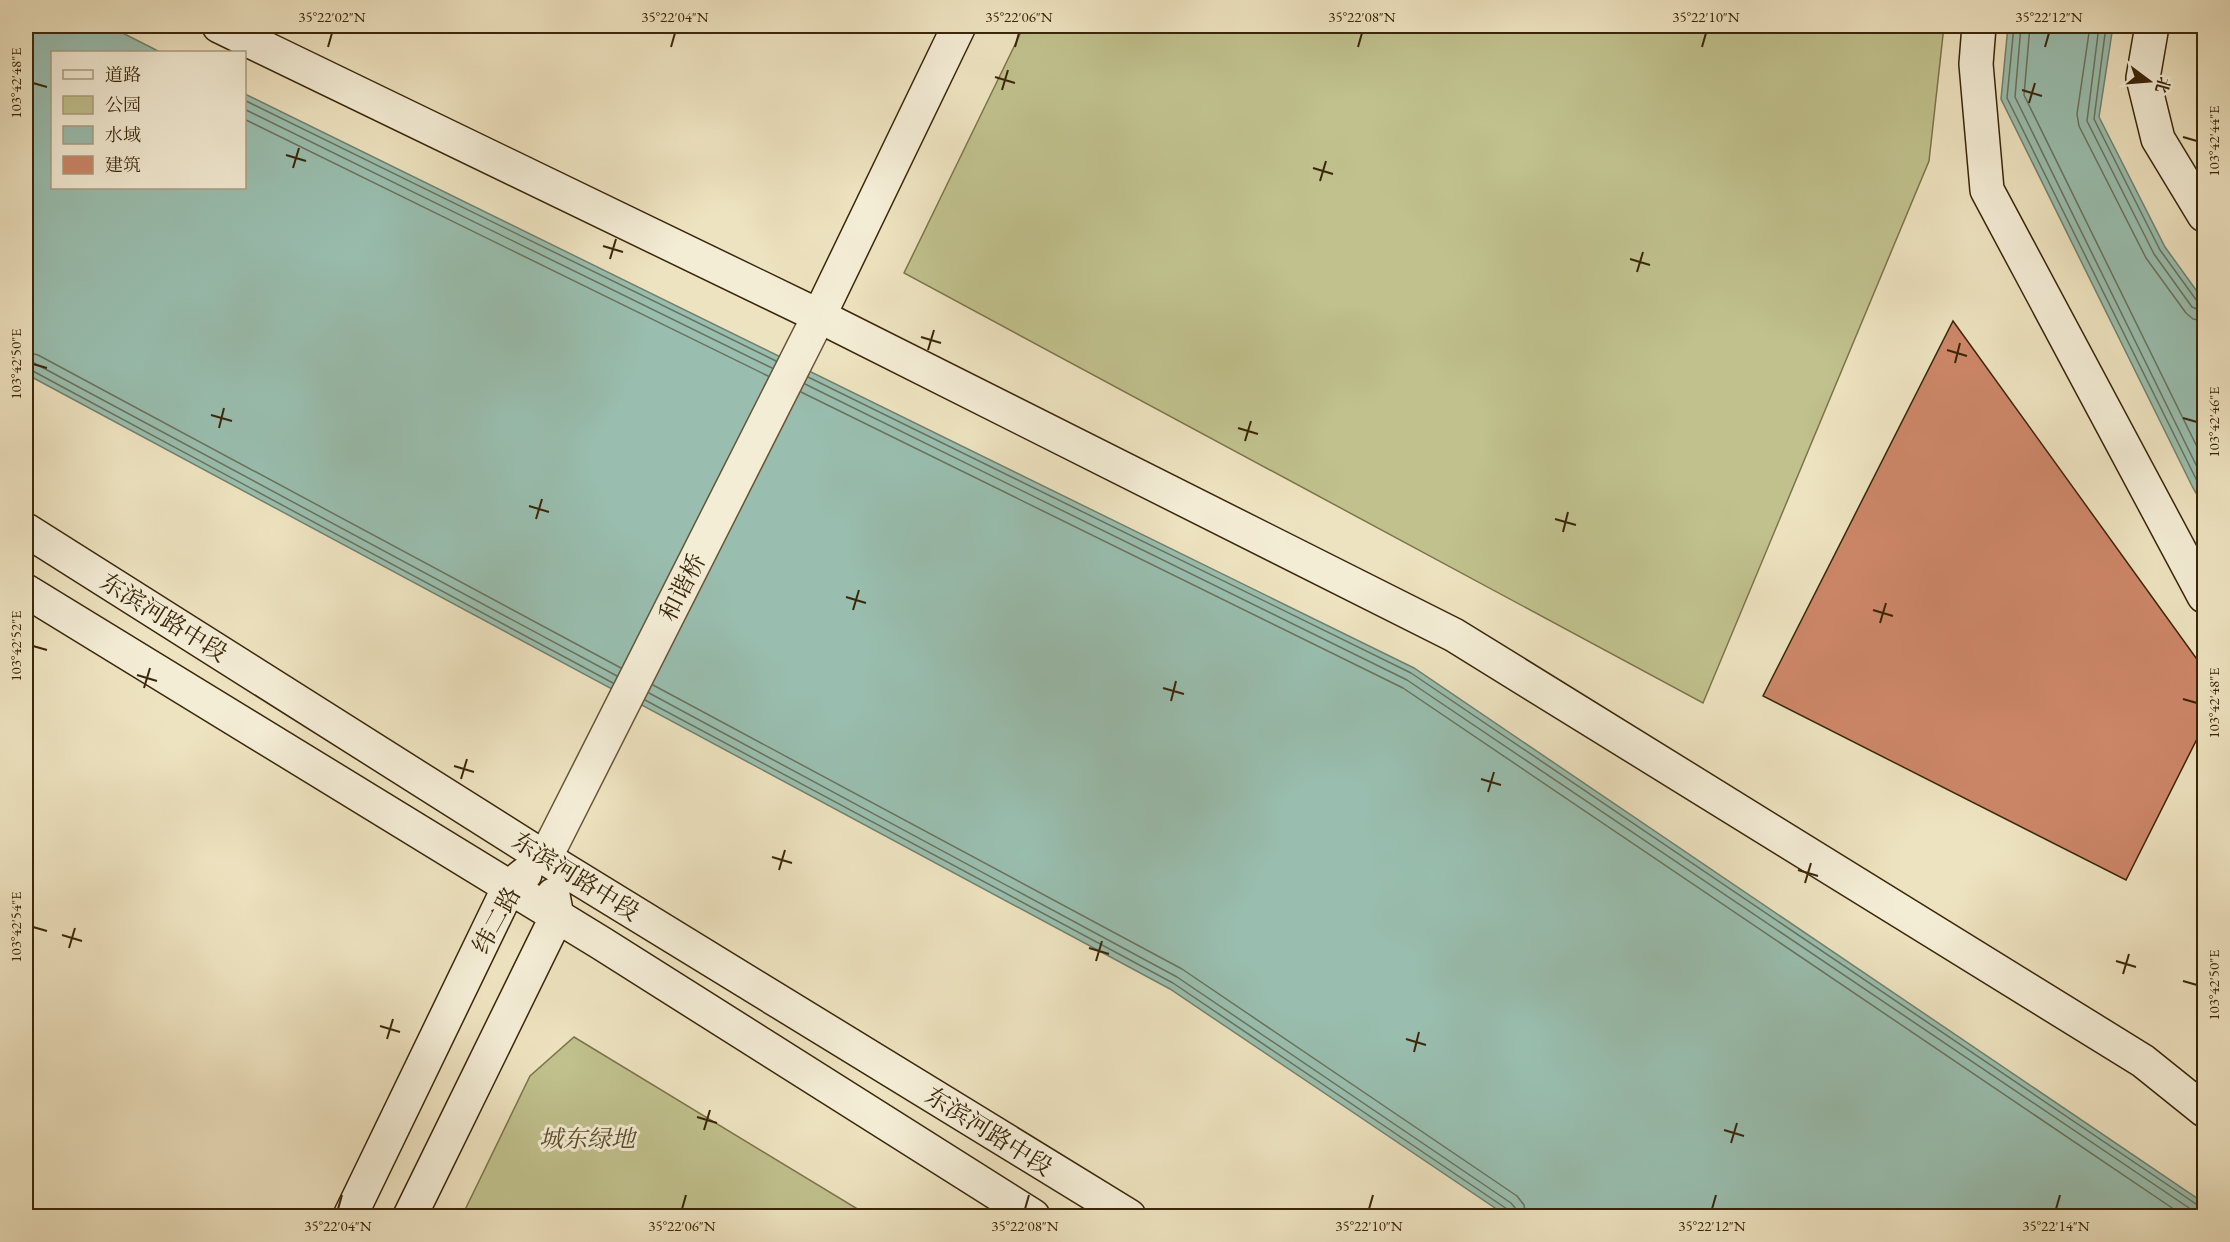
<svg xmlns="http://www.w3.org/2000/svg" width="2230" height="1242" viewBox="0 0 2230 1242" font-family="'EB Garamond','Noto Serif SC',serif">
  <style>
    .green { fill: #c0c18d; stroke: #7d744b; stroke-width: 1.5 }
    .water { fill: #99beaf; stroke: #73816d; stroke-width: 1.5 }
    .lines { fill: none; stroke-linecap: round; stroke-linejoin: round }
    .shore { stroke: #6a725c; stroke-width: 1.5 }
    .building { fill: #cd8769; stroke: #3a2609; stroke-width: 1.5 }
    .street-casing { stroke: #675537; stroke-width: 36 }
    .secondary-casing { stroke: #3a2609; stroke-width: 36 }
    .street { stroke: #f4edd6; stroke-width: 33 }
    .secondary { stroke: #f4edd6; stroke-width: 33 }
    .ticks { fill: none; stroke: #3a2609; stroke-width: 2 }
    .labels { text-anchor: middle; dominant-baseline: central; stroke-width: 6; stroke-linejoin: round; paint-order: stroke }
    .street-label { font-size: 24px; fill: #3a2609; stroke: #f4edd6 }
    .park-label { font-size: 24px; font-style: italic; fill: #5c4d2a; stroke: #f4edd6 }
    .neatline { fill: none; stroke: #3a2609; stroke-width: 2 }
    .ticks-label { font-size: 15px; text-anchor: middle; fill: #3a2609 }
  </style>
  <rect width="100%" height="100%" fill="#eee3c0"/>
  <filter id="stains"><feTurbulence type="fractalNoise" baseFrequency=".00333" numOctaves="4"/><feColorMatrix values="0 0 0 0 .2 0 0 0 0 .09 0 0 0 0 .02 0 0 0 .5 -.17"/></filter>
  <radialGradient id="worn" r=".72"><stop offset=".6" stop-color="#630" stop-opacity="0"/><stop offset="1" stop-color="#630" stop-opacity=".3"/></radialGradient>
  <!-- green -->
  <path class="green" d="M 1024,26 L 1944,26 L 1929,161 L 1703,703 L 904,273 Z
    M 574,1037 L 869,1216 L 870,1216 L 462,1216 L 530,1076 Z"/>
  <!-- water -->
  <path class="water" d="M 26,26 L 109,26 L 160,52 L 52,52 L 52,188 L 244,188 L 245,94 L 1414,668 L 2204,1203 L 2204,1216 L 1507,1216 L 1170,989 L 26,374 Z
    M 2008,26 L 2113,26 L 2099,117 L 2165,247 L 2204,301 L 2204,507 L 2193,488 L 2001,99 Z"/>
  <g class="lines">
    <!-- shore -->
    <path class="shore" d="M 2014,26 L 2007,98 L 2204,495
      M 2021,26 L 2015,97 L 2204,481
      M 2030,26 L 2024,95 L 2204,461
      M 2090,26 L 2077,114 L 2079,126 L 2146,258 L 2186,313 L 2193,319 L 2204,321
      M 2099,26 L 2087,121 L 2154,254 L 2192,307 L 2204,312
      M 2106,26 L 2094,119 L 2160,250 L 2197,301 L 2204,304
      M 244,100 L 776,361
      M 244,109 L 772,368
      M 244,119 L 768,376
      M 26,352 L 38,355 L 621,668
      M 26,361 L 34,363 L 617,676
      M 26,369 L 31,370 L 613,683
      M 808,377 L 1411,673 L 2199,1206 L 2204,1207
      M 805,384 L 1407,680 L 2195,1212 L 2204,1215
      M 801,392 L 1403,688 L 2184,1216
      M 653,685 L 1182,969 L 1517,1196 L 1524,1205 L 1526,1216
      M 649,693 L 1177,977 L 1511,1203 L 1516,1209 L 1517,1216
      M 645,700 L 1173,983 L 1507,1209 L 1510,1216"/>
  </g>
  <!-- building -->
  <path class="building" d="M 1953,321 L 2204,669 L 2204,725 L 2126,880 L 1763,696 Z"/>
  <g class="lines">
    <!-- street casing -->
    <g class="street-casing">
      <path id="street" d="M 545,858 L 819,316"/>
    </g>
    <!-- secondary casing -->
    <g class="secondary-casing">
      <path id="secondary" d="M 219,26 L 819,316 L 1454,635 L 2143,1061 L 2204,1110
        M 1979,26 L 1976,64 L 1987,190 L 2204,596
        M 2152,26 L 2143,78 L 2158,139 L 2204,215
        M 819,316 L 959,26
        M 26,530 L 545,858 L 1129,1216
        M 26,591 L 601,943 L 1033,1216
        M 350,1216 L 509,887 L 525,874
        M 410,1216 L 557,916 L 553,895"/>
    </g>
    <!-- street -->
    <use href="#street" class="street"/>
    <!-- secondary -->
    <use href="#secondary" class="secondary"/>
  </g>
  <!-- ticks -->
  <path class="ticks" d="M 328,47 L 332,33M 671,47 L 675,33M 1015,47 L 1019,33M 1358,47 L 1362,33M 1702,47 L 1706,33M 2045,47 L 2049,33M 995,77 L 1015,83M 33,83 L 47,87M 1002,90 L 1008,70M 2022,90 L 2042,96M 2029,103 L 2035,83M 2183,137 L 2197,141M 286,155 L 306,161M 293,168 L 299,148M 1313,168 L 1333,174M 1320,181 L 1326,161M 603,246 L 623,252M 610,259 L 616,239M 1630,259 L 1650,265M 1637,272 L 1643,252M 921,337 L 941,343M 928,350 L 934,330M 1947,350 L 1967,356M 1955,363 L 1960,343M 33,364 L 47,368M 211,415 L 232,421M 2183,418 L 2197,422M 219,428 L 224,408M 1238,428 L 1258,434M 1245,441 L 1251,421M 529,506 L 549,512M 536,519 L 542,499M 1555,519 L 1576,525M 1563,532 L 1568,512M 846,597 L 866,603M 853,610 L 859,590M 1873,610 L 1893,616M 1880,623 L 1886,603M 33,646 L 47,650M 137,675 L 157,681M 144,688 L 150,668M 1163,688 L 1184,694M 2183,699 L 2197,703M 1171,701 L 1176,681M 454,766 L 474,772M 461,779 L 467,759M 1481,779 L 1501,785M 1488,792 L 1494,772M 772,857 L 792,863M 779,870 L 785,850M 1798,870 L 1818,876M 1805,883 L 1811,863M 33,927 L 47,931M 62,935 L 82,941M 69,948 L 75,928M 1089,948 L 1109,954M 1096,961 L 1102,941M 2116,961 L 2136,967M 2123,974 L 2129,954M 2183,981 L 2197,985M 380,1026 L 400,1032M 387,1039 L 393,1019M 1406,1039 L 1426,1045M 1414,1052 L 1419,1032M 697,1117 L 717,1123M 704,1130 L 710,1110M 1724,1130 L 1744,1136M 1731,1143 L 1737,1123M 338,1209 L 342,1195M 682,1209 L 686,1195M 1025,1209 L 1029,1195M 1369,1209 L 1373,1195M 1712,1209 L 1716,1195M 2056,1209 L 2060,1195"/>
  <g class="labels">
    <!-- street labels -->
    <g class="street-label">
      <text transform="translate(682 587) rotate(-63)">和谐桥</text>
      <text transform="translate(164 617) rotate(32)">东滨河路中段</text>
      <text transform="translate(576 876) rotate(32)">东滨河路中段</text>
      <text transform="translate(496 920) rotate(-61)">纬二路</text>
      <text transform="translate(989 1131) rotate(32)">东滨河路中段</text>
    </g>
    <!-- park labels -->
    <g class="park-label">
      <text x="587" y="1138">城东绿地</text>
    </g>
  </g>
  <!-- margin -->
  <rect width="2230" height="1242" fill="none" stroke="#eee3c0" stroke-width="66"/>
  <!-- legend -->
  <rect x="51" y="51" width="195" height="138" fill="#f4edd6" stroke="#aa9d84" stroke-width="1.5"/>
  <rect x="63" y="70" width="30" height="9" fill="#f4edd6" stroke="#aa9d84" stroke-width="1.5"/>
  <text x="105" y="81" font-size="18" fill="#3a2609">道路</text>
  <rect x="63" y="96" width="30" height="18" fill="#c0c18d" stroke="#aa9d84" stroke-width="1.5"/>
  <text x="105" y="111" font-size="18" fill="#3a2609">公园</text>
  <rect x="63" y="126" width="30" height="18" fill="#99beaf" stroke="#aa9d84" stroke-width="1.5"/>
  <text x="105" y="141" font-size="18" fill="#3a2609">水域</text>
  <rect x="63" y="156" width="30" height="18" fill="#cd8769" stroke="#aa9d84" stroke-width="1.5"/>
  <text x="105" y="171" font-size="18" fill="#3a2609">建筑</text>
  <!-- north arrow -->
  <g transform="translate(2149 81) rotate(106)" stroke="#f4edd6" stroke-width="4.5" paint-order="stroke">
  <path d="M0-4.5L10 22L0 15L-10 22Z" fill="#3a2609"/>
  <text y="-9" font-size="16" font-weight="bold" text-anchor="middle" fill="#3a2609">北</text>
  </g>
  <rect x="33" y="33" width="2164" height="1176" class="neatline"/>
  <g class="ticks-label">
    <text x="332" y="22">35°22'02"N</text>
    <text x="675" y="22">35°22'04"N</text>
    <text x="1019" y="22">35°22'06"N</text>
    <text x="1362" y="22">35°22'08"N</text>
    <text x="1706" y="22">35°22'10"N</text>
    <text x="2049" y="22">35°22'12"N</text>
    <text transform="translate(16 83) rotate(-90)" y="5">103°42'48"E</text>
    <text transform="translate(2214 141) rotate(-90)" y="5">103°42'44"E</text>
    <text transform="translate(16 364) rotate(-90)" y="5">103°42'50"E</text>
    <text transform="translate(2214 422) rotate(-90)" y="5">103°42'46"E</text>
    <text transform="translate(16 646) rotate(-90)" y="5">103°42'52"E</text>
    <text transform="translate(2214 703) rotate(-90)" y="5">103°42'48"E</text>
    <text transform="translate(16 927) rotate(-90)" y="5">103°42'54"E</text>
    <text transform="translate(2214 985) rotate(-90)" y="5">103°42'50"E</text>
    <text x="338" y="1231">35°22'04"N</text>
    <text x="682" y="1231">35°22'06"N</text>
    <text x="1025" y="1231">35°22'08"N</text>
    <text x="1369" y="1231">35°22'10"N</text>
    <text x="1712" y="1231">35°22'12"N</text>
    <text x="2056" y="1231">35°22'14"N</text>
  </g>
  <rect width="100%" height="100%" filter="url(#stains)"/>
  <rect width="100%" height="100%" fill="url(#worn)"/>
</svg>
